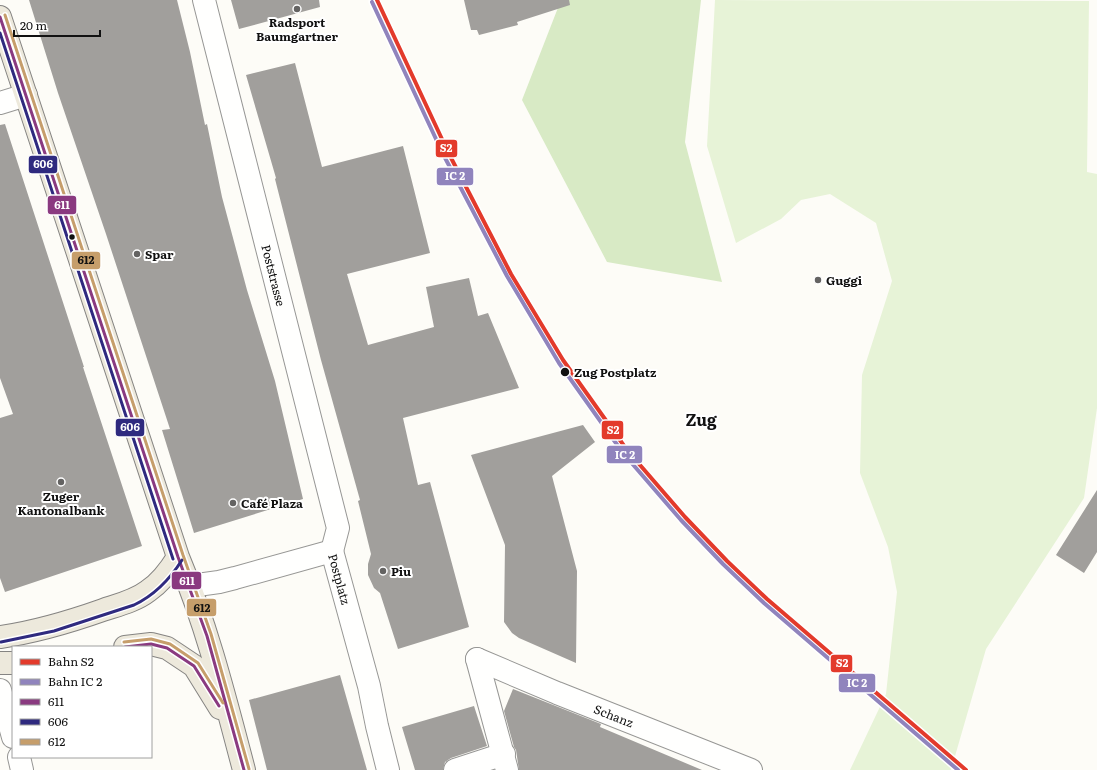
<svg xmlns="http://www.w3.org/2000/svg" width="1097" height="770" viewBox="0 0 1097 770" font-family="Literata,serif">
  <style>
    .green { fill: #e7f3d7 }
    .forest { fill: #d8eac5 }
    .building { fill: #a19f9c }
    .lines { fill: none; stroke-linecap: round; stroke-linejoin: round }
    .minor-casing { stroke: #979795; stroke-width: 24 }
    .major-casing { stroke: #858482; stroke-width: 24 }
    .minor { stroke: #fffffe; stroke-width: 22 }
    .major { stroke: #ede9dc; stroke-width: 22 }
    .bus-1-casing { stroke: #fff; stroke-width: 6 }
    .bus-2-casing { stroke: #fff; stroke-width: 6 }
    .bus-3-casing { stroke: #fff; stroke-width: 6 }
    .bus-1 { stroke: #8a3a80; stroke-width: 3 }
    .bus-2 { stroke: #2f2a7f; stroke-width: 3 }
    .bus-3 { stroke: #c69e6b; stroke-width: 3 }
    .rail-1-casing { stroke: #fff; stroke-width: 7 }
    .rail-2-casing { stroke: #fff; stroke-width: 7 }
    .rail-1 { stroke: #e33a2b; stroke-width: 4 }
    .rail-2 { stroke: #9084bd; stroke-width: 4 }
    .poi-dot { fill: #646362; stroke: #fff; stroke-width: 1.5 }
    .bus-dot { fill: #111; stroke: #fff; stroke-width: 1.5 }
    .labels { text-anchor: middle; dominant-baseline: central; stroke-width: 4; stroke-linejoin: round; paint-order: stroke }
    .poi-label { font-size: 12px; font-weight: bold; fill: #111; stroke: #fff; text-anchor: start }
    .street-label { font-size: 12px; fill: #111; stroke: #fff }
    .stop-label { font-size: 12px; font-weight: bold; fill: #111; stroke: #fff; text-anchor: start }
    .district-label { font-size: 16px; font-weight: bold; fill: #111; stroke: #fff }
    .line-badge { stroke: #fff; stroke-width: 1.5 }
    .badge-label { font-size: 11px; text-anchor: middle; font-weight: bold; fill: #fff }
    .pale-badge-label { font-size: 11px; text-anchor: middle; font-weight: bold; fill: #111 }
  </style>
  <rect width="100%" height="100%" fill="#fdfcf7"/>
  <!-- green -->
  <path class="green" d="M 715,0 L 1089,1 L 1087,172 L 1097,174 L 1097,408 L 1084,498 L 986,649 L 951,770 L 850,770 L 886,694 L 897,592 L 888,547 L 860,473 L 862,375 L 892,281 L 876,223 L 830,194 L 801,200 L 781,219 L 736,243 L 707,146 Z"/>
  <!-- forest -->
  <path class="forest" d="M 561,0 L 701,0 L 685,142 L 722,282 L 607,262 L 522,100 Z"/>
  <!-- building -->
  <path class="building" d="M 29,0 L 177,0 L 190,52 L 205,125 L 207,124 L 222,197 L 247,290 L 275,381 L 303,499 L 194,533 L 162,430 L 170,429 L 106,234 L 58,93 Z
    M 231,0 L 319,0 L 320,7 L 239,29 Z
    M 464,0 L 569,0 L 570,5 L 517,22 L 518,25 L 479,35 L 477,30 L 471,30 Z
    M 295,63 L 322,167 L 403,146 L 430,253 L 347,274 L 368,345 L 434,327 L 426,287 L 469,278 L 478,316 L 488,313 L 519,388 L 403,418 L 418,485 L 430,482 L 469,627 L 398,649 L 380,593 L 374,588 L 368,575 L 368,564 L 371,554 L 358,501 L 360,500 L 321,360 L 275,179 L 276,178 L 246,75 Z
    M 5,124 L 84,367 L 83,367 L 142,546 L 5,592 L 0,578 L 0,418 L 13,414 L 0,378 L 0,125 Z
    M 583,425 L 595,442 L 552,476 L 577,571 L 576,663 L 519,638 L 512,633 L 504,622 L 505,545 L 471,455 Z
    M 1097,490 L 1097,552 L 1084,573 L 1056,555 Z
    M 340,675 L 367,770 L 267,770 L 249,700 Z
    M 513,689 L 601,724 L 600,727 L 702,770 L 519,770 L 516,750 L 514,747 L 504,711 Z
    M 474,706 L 487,746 L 451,758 L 445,762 L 443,770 L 415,770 L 402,727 Z"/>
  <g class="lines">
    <!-- minor casing -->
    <g class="minor-casing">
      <g id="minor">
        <path id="s1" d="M 204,0 L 338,528 L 332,551"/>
        <path d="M 0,103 L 26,95"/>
        <path id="s2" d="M 332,551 L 369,686 L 377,726 L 388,770"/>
        <path d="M 190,586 L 219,582 L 235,578 L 332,551"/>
        <path id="s3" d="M 477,659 L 557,693 L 751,770"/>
        <path d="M 477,659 L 507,770"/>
        <path d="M 0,690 L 13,737"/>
        <path d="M 19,757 L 22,770"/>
        <path d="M 455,770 L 504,754"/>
      </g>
    </g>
    <!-- major casing -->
    <g class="major-casing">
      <path id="major" d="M 0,17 L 178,557 C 207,626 225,698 244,770
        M 0,637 C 36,632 69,622 103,610 C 118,605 135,601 148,591 C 160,583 170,570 178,557
        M 125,647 L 151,644 L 167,648 L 194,666 L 220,708
        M 0,663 L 13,663"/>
    </g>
    <!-- minor -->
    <use href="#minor" class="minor"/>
    <!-- major -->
    <use href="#major" class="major"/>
    <!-- bus-1 casing -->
    <g class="bus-1-casing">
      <path id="bus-1" d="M 0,17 L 178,557 L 207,636 L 244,770
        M 125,647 L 151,644 L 167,648 L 194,666 L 219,706"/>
    </g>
    <!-- bus-2 casing -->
    <g class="bus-2-casing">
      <path id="bus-2" d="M 0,33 L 173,559
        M 1,642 L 54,631 L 134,605 C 155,595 170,579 182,560"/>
    </g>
    <!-- bus-3 casing -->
    <g class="bus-3-casing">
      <path id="bus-3" d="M 5,15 L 183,555 L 211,634 L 249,769
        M 124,642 L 151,639 L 170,644 L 198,663 L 223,703"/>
    </g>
    <!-- bus-1 -->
    <use href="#bus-1" class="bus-1"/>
    <!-- bus-2 -->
    <use href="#bus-2" class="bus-2"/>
    <!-- bus-3 -->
    <use href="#bus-3" class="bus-3"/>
    <!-- rail-1 casing -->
    <g class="rail-1-casing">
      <path id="rail-1" d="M 377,0 L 448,152 L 511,274 L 563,360 L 627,450 L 685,517 L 727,561 L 767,599 L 966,770"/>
    </g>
    <!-- rail-2 casing -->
    <g class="rail-2-casing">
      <path id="rail-2" d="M 372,2 L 443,154 L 507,276 L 559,363 L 623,453 L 681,520 L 723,564 L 764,603 L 958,770"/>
    </g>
    <!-- rail-1 -->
    <use href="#rail-1" class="rail-1"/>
    <!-- rail-2 -->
    <use href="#rail-2" class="rail-2"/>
  </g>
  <!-- markers -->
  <g class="poi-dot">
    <circle cx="297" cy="9" r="4"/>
    <circle cx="137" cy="254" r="4"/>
    <circle cx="818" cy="280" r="4"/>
    <circle cx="61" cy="482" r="4"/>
    <circle cx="233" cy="503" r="4"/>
    <circle cx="383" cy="571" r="4"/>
  </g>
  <g class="bus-dot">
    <circle cx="72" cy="237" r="3.5"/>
    <circle cx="565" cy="372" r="5"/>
  </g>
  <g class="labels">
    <!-- poi labels -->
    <g class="poi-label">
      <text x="297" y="22" text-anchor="middle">Radsport<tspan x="297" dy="14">Baumgartner</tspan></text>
      <text x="145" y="254">Spar</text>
      <text x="826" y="280">Guggi</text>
      <text x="61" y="496" text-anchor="middle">Zuger<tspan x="61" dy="14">Kantonalbank</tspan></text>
      <text x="241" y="503">Café Plaza</text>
      <text x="391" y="571">Piu</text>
    </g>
    <!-- street labels -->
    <g class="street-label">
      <text stroke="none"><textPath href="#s1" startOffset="284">Poststrasse</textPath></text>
      <text stroke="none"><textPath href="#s2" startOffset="29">Postplatz</textPath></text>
      <text stroke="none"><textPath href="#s3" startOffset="148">Schanz</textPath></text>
    </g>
    <!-- stop labels -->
    <g class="stop-label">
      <text x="574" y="372">Zug Postplatz</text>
    </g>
    <!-- district labels -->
    <g class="district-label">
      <text x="701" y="419">Zug</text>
    </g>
  </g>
  <g class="line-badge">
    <rect x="435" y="139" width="23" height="19" rx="4" fill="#e33a2b"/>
    <rect x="28" y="155" width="30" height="19" rx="4" fill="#2f2a7f"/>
    <rect x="436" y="167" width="38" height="19" rx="4" fill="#9084bd"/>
    <rect x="47" y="195" width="30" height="20" rx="4" fill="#8a3a80"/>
    <rect x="71" y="251" width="30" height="19" rx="4" fill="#c69e6b"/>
    <rect x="115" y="418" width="30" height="19" rx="4" fill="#2f2a7f"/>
    <rect x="601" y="420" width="23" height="20" rx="4" fill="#e33a2b"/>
    <rect x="606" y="445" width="37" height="19" rx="4" fill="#9084bd"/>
    <rect x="171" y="571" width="31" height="19" rx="4" fill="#8a3a80"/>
    <rect x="186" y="598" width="31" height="19" rx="4" fill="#c69e6b"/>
    <rect x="830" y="654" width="23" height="19" rx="4" fill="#e33a2b"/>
    <rect x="838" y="673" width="38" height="20" rx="4" fill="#9084bd"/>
  </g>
  <g class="badge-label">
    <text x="446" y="152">S2</text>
    <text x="43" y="168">606</text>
    <text x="455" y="180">IC 2</text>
    <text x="62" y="209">611</text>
    <text x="130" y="431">606</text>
    <text x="613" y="434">S2</text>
    <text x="625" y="459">IC 2</text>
    <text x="187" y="585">611</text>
    <text x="842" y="667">S2</text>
    <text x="857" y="687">IC 2</text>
  </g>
  <g class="pale-badge-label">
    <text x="86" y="264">612</text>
    <text x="202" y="612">612</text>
  </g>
  <!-- legend -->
  <rect x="12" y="646" width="140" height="112" fill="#ffffff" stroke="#a0a0a0"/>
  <rect x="20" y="659" width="20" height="6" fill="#e33a2b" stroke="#a0a0a0"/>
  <text x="48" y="666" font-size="12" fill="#111111">Bahn S2</text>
  <rect x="20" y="679" width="20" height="6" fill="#9084bd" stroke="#a0a0a0"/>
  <text x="48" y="686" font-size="12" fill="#111111">Bahn IC 2</text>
  <rect x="20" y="699" width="20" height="6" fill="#8a3a80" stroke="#a0a0a0"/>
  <text x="48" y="706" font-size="12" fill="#111111">611</text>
  <rect x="20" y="719" width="20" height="6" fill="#2f2a7f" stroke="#a0a0a0"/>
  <text x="48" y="726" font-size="12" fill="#111111">606</text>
  <rect x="20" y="739" width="20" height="6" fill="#c69e6b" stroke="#a0a0a0"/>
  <text x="48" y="746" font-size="12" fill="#111111">612</text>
  <!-- scale -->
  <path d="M14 30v6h86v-6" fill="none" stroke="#111111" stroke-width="2"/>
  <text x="20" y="30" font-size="12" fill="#111111" stroke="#ffffff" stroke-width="3" paint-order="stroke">20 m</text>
</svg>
